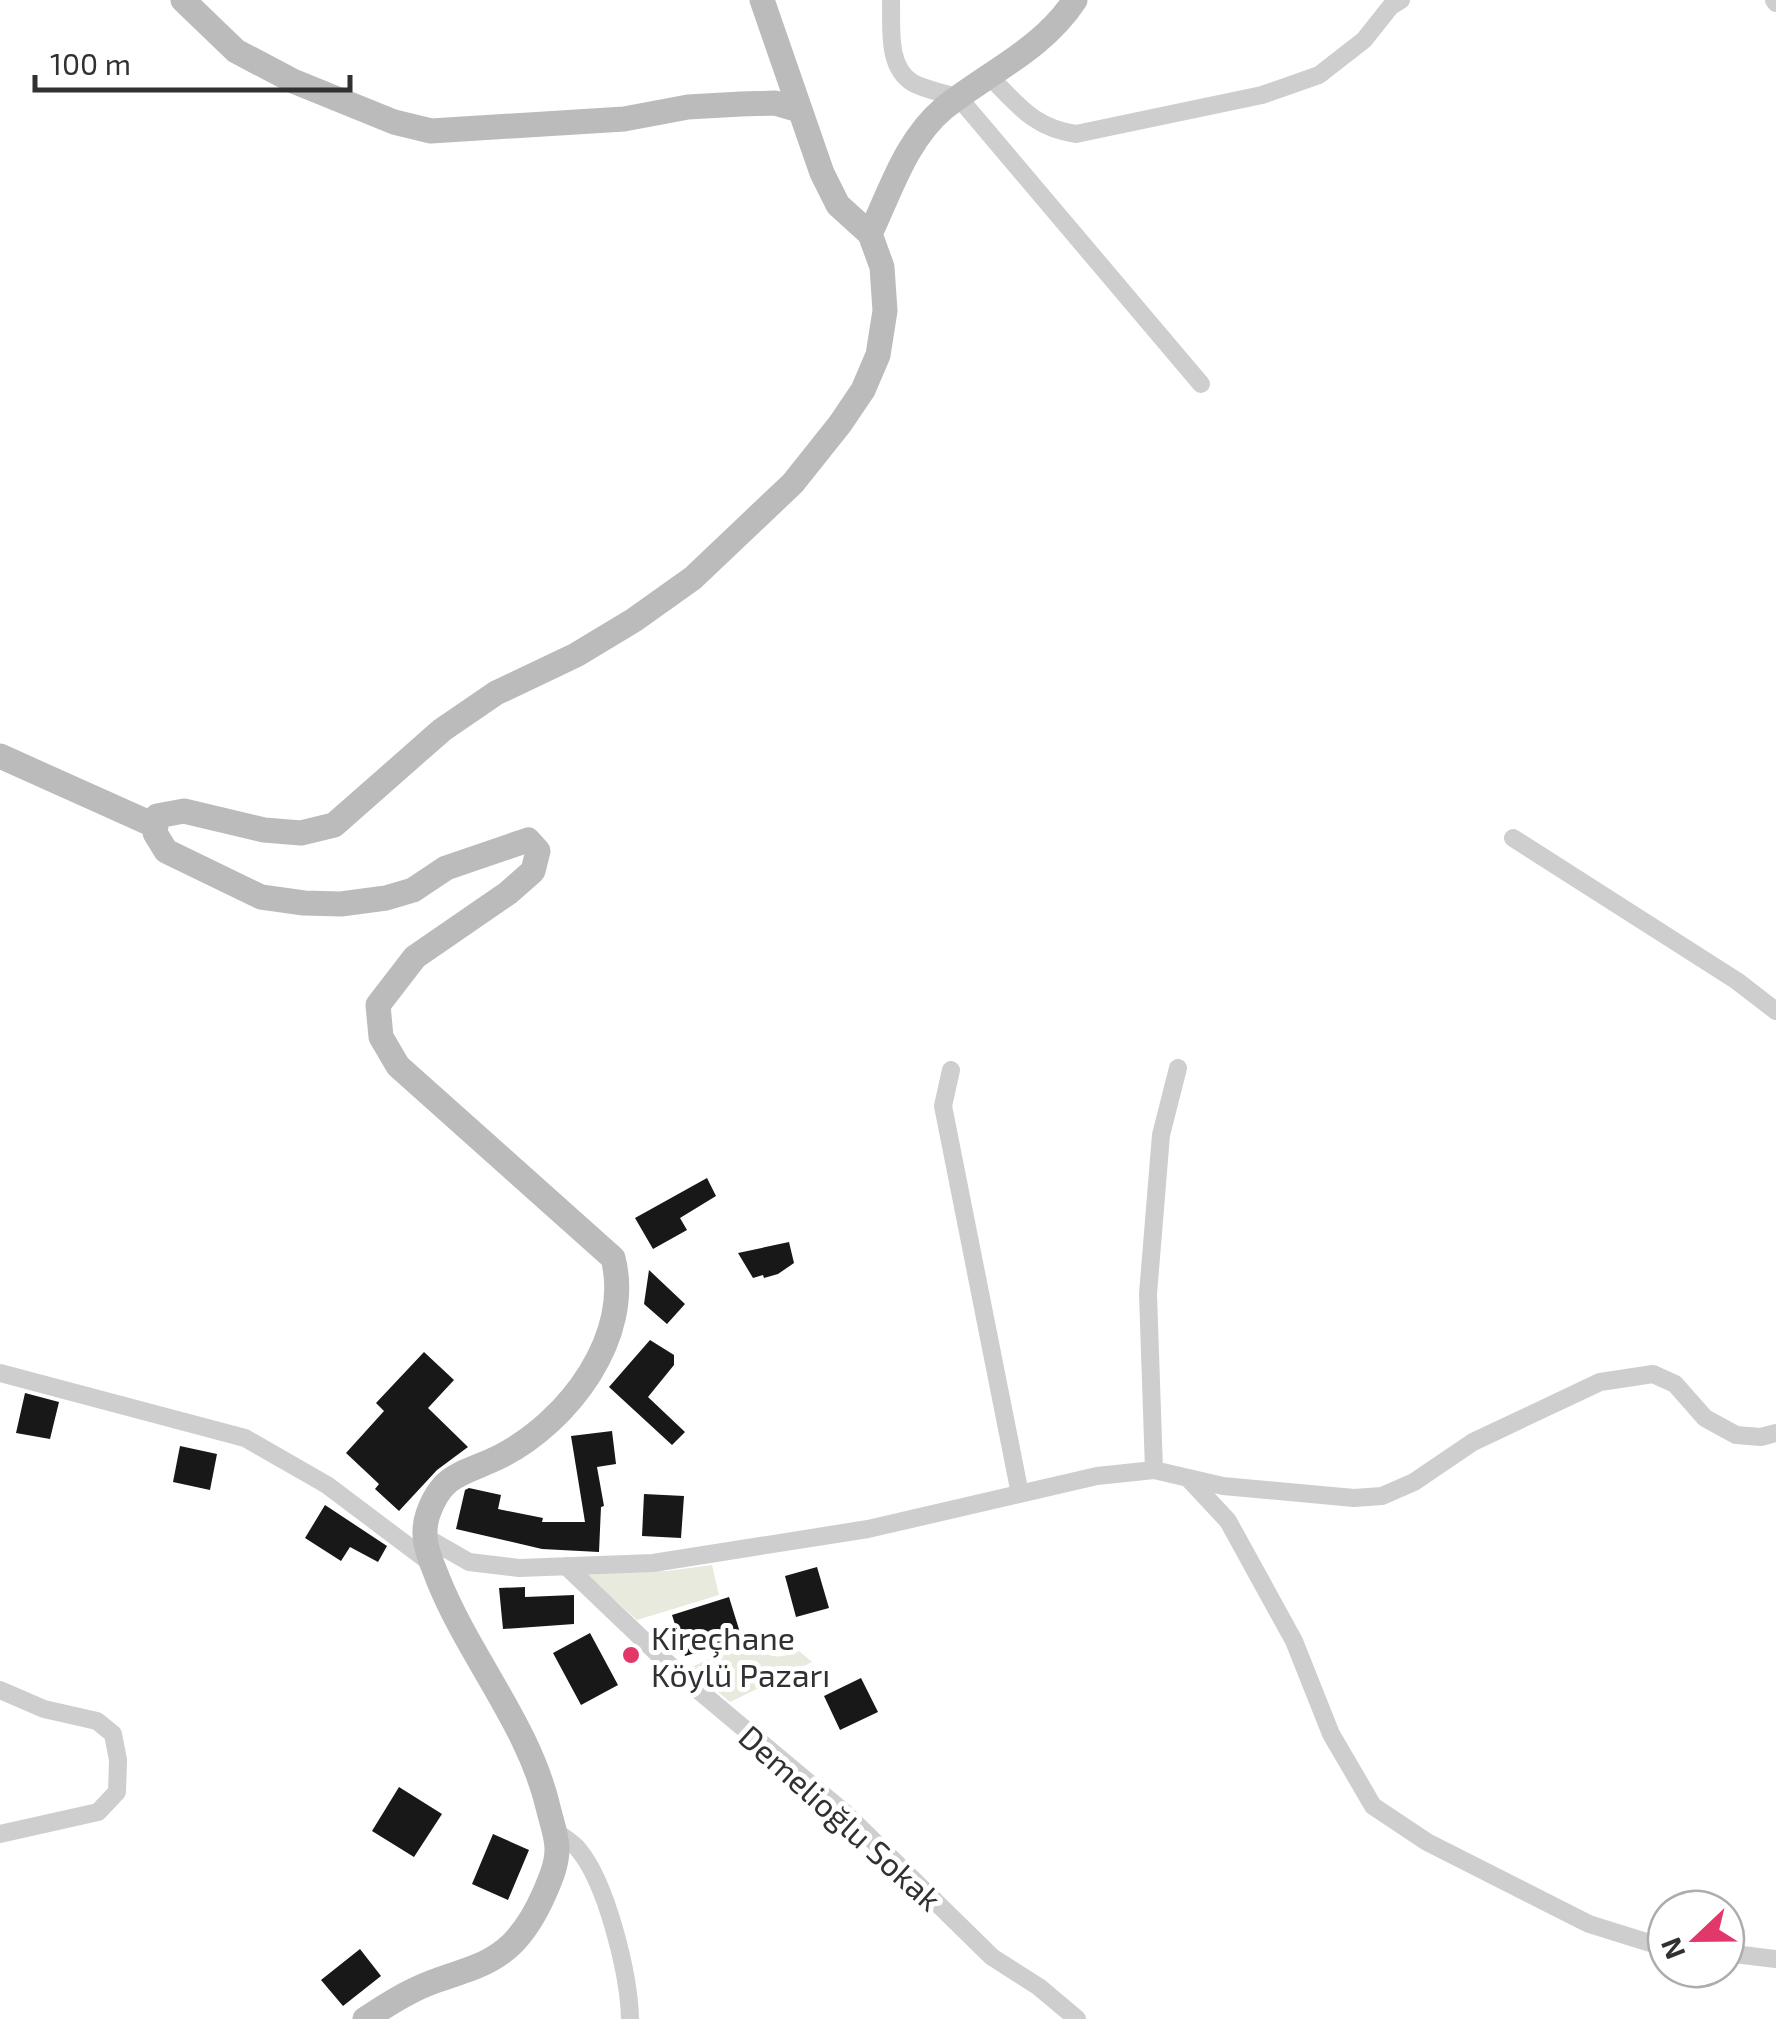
<svg xmlns="http://www.w3.org/2000/svg" width="1776" height="2019" viewBox="0 0 1776 2019" font-family="'Exo 2',sans-serif">
  <style>
    .green { fill: #e7eadc }
    .building { fill: #181818 }
    .lines { fill: none; stroke-linecap: round; stroke-linejoin: round }
    .street { stroke: #cecece; stroke-width: 18 }
    .secondary { stroke: #bbb; stroke-width: 25 }
    .poi-dot { fill: #e23869; stroke: #fff; stroke-width: 4 }
    .labels { text-anchor: middle; dominant-baseline: central; stroke-width: 10; stroke-linejoin: round; paint-order: stroke }
    .poi-label { font-size: 32px; fill: #313131; stroke: #fff; text-anchor: start }
    .street-label { font-size: 32px; fill: #313131; stroke: #fff }
  </style>
  <rect width="100%" height="100%" fill="#fff"/>
  <!-- green -->
  <path class="green" d="M 712,1565 L 719,1595 L 637,1620 L 585,1573 L 667,1571 Z
    M 747,1640 C 765,1657 776,1661 799,1651 L 812,1662 L 730,1702 L 690,1668 Z"/>
  <!-- building -->
  <path class="building" d="M 707,1178 L 716,1196 L 680,1218 L 687,1230 L 653,1249 L 635,1218 Z
    M 789,1242 L 794,1263 L 778,1274 L 764,1278 L 763,1275 L 753,1278 L 738,1253 Z
    M 649,1270 L 685,1304 L 667,1324 L 644,1304 Z
    M 650,1340 L 674,1355 L 674,1365 L 648,1397 L 685,1432 L 672,1445 L 609,1387 Z
    M 424,1352 L 454,1380 L 428,1408 L 468,1447 L 437,1470 L 399,1511 L 375,1489 L 379,1484 L 346,1453 L 384,1411 L 376,1403 Z
    M 25,1393 L 59,1402 L 50,1439 L 16,1433 Z
    M 612,1431 L 616,1464 L 597,1467 L 604,1506 L 601,1507 L 599,1552 L 542,1549 L 456,1529 L 465,1490 L 469,1488 L 501,1495 L 498,1509 L 543,1518 L 542,1522 L 585,1522 L 571,1436 Z
    M 180,1446 L 217,1454 L 210,1490 L 173,1482 Z
    M 644,1494 L 684,1496 L 681,1538 L 642,1536 Z
    M 325,1505 L 387,1546 L 378,1562 L 350,1547 L 341,1561 L 305,1538 Z
    M 817,1567 L 829,1608 L 796,1617 L 785,1576 Z
    M 525,1587 L 525,1597 L 574,1595 L 574,1624 L 503,1629 L 499,1588 Z
    M 729,1597 L 742,1639 L 685,1656 L 672,1615 Z
    M 590,1633 L 618,1685 L 581,1705 L 553,1653 Z
    M 861,1678 L 878,1712 L 840,1730 L 824,1696 Z
    M 399,1787 L 442,1814 L 414,1857 L 372,1831 Z
    M 493,1834 L 529,1850 L 508,1900 L 472,1884 Z
    M 360,1949 L 381,1976 L 343,2006 L 321,1980 Z"/>
  <g class="lines">
    <!-- street -->
    <path class="street" d="M 891,0 C 892,26 886,67 913,83 C 926,90 945,93 959,98 L 1201,384
      M 1774,0 L 1776,3
      M 990,77 C 1018,105 1034,128 1076,134 L 1262,95 L 1319,75 L 1364,40 L 1391,6 L 1401,0
      M 1513,838 L 1737,981 L 1776,1011
      M 951,1070 L 943,1106 L 1020,1494
      M 0,1373 L 245,1438 L 327,1485 L 432,1564
      M 1154,1470 L 1148,1294 L 1161,1135 L 1178,1068
      M 1188,1478 L 1228,1521 L 1294,1641 L 1331,1734 L 1373,1806 L 1427,1842 L 1589,1924 L 1666,1948
      M 422,1535 L 469,1562 L 519,1568 L 653,1563 L 868,1529 L 1097,1476 L 1154,1470 L 1223,1486 L 1354,1498 L 1382,1496 L 1414,1482 L 1473,1442 L 1600,1382 L 1653,1374 L 1675,1384 L 1705,1418 L 1736,1435 L 1761,1437 L 1776,1433
      M 566,1566 L 679,1674 L 845,1813 L 992,1957 L 1039,1987 L 1077,2019
      M 0,1690 L 44,1709 L 97,1721 L 113,1734 L 118,1760 L 117,1792 L 98,1812 L 0,1834
      M 554,1830 C 561,1836 572,1842 578,1849 C 607,1883 629,1975 630,2019
      M 1726,1953 L 1776,1959"/>
    <!-- secondary -->
    <path class="secondary" d="M 183,0 L 236,51 L 293,81 L 394,122 L 431,131 L 624,119 L 688,107 L 741,104 L 775,103 L 799,110
      M 870,234 C 891,190 906,140 944,108 C 989,72 1042,50 1075,0
      M 0,756 L 156,826
      M 365,2019 C 389,2004 411,1989 438,1980 C 460,1972 482,1967 501,1953 C 521,1939 535,1915 545,1892 C 551,1878 557,1864 557,1849 C 557,1837 552,1823 549,1811 C 530,1726 470,1659 438,1579 C 429,1556 420,1538 428,1514 C 443,1471 466,1474 501,1456 C 569,1421 633,1336 613,1258 L 398,1066 L 381,1037 L 378,1005 L 415,957 L 508,893 L 533,871 L 538,851 L 528,840 L 446,868 L 413,890 L 386,898 L 341,904 L 304,903 L 261,897 L 166,851 L 155,833 L 157,816 L 184,811 L 264,830 L 301,833 L 334,825 L 442,730 L 496,693 L 576,655 L 634,620 L 693,578 L 793,483 L 840,424 L 863,390 L 878,355 L 885,311 L 882,267 L 870,234 L 838,205 L 822,173 L 762,0"/>
  </g>
  <!-- markers -->
  <circle class="poi-dot" cx="631" cy="1655" r="10"/>
  <g class="labels">
    <!-- poi labels -->
    <g class="poi-label">
      <text x="651" y="1637">Kireçhane<tspan x="651" dy="37">Köylü Pazarı</tspan></text>
    </g>
    <!-- street labels -->
    <g class="street-label">
      <text transform="translate(841 1817) rotate(42)">Demelioğlu Sokak</text>
    </g>
  </g>
  <!-- north arrow -->
  <g transform="translate(1696 1939) rotate(248)"><circle r="48" fill="#ffffff" stroke="#adadad" stroke-width="2.5"/>
  <path d="M0-8L18 38L0 25L-18 38Z" fill="#e23869"/>
  <text y="-15" font-size="28" font-weight="bold" text-anchor="middle" fill="#313131">N</text>
  </g>
  <!-- scale -->
  <path d="M35 75v15h315v-15" fill="none" stroke="#313131" stroke-width="5"/>
  <text x="50" y="75" font-size="30" fill="#313131" stroke="#ffffff" stroke-width="8" paint-order="stroke">100 m</text>
</svg>
